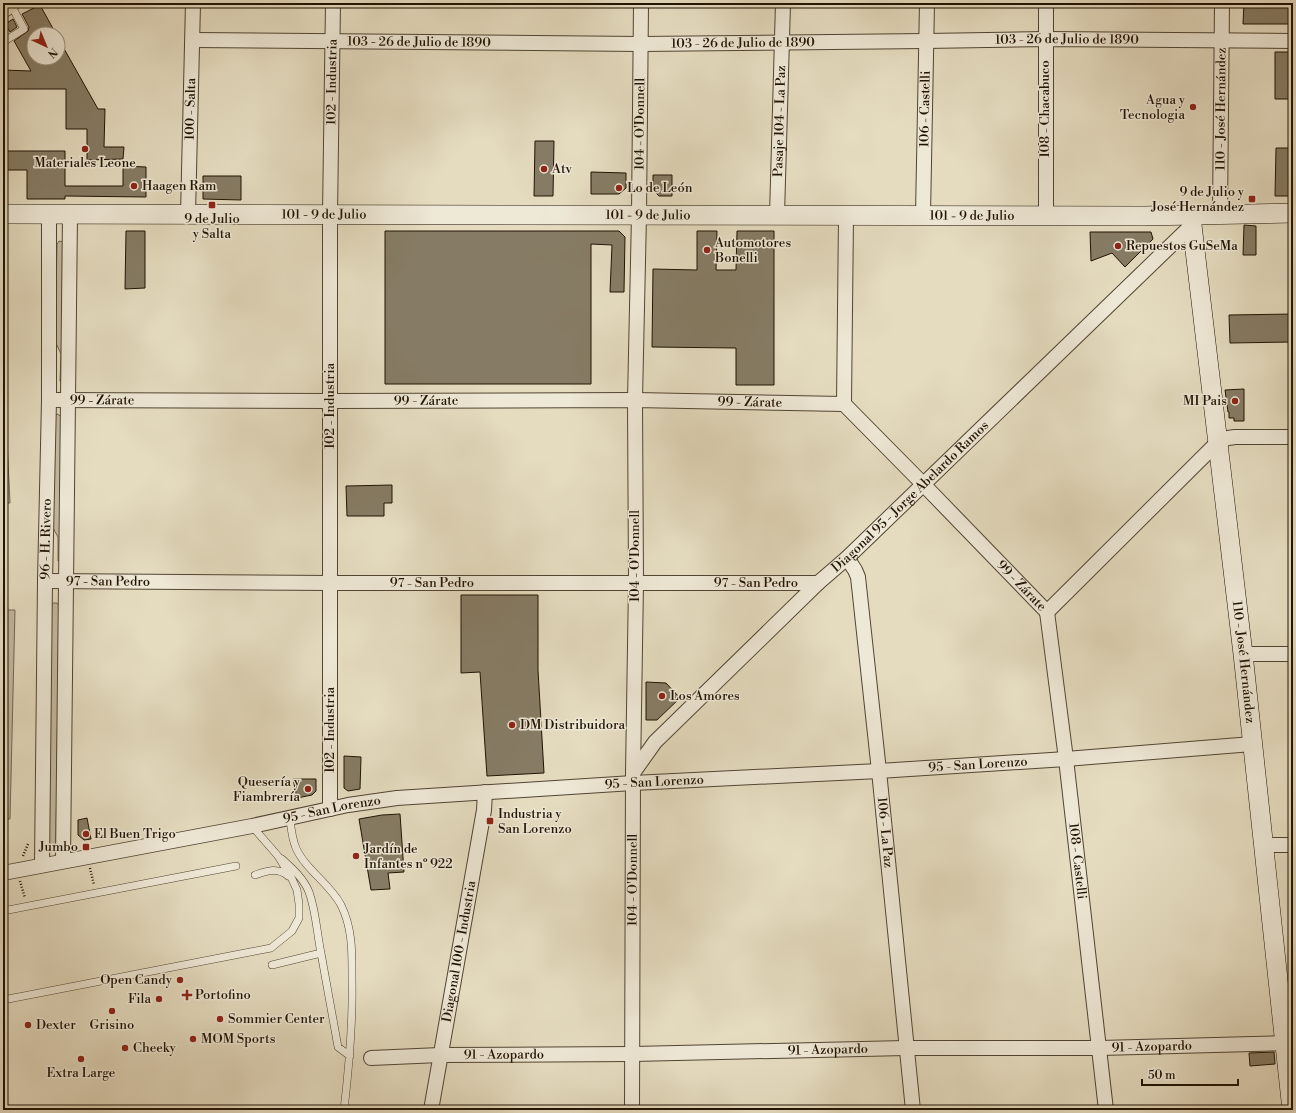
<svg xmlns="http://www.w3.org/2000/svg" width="1296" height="1113" viewBox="0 0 1296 1113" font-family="'Libre Bodoni',serif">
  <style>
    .green { fill: #c4baa0; stroke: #726652 }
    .building { fill: #867c65; stroke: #201303 }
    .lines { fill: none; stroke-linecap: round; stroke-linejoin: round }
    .lane-casing { stroke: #514532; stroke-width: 8 }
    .street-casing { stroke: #514532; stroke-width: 16 }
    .secondary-casing { stroke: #201303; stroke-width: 20 }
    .primary-casing { stroke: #201303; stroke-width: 22 }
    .path { stroke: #201303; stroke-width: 2.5; stroke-dasharray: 1 2; stroke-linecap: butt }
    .lane { stroke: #eee8d6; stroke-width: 7 }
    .street { stroke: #eee8d6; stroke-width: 14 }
    .secondary { stroke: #eee8d6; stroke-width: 19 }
    .primary { stroke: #e5dcc0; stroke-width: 21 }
    .poi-dot { fill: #8f2418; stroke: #eee8d6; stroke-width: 1.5 }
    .labels { text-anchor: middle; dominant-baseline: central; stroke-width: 3; stroke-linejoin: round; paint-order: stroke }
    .street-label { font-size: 13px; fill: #201303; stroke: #eee8d6 }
    .poi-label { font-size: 13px; fill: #201303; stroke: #eee8d6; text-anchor: start }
  </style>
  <rect width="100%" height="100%" fill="#e5dcc0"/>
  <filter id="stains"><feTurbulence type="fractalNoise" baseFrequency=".005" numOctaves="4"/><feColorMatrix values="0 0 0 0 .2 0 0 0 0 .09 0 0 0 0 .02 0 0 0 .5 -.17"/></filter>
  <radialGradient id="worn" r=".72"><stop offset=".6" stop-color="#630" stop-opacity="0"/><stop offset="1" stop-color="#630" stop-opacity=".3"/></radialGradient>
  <!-- green -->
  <path class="green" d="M 59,241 L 63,242 L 63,382 L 60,381 L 61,354 L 55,341 L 57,244 Z
    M 3,356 L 10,503 L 3,503 Z
    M 57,414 L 59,415 L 62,418 L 60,561 L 58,561 L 58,537 L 52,526 L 54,417 Z
    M 53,603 L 57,603 L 59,606 L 56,845 L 54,848 L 50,849 L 47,847 L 51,606 Z
    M 3,610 L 15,610 L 10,819 L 3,819 Z"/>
  <!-- building -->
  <path class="building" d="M 1244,3 L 1293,3 L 1293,24 L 1243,24 Z
    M 40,5 L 56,34 L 34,34 L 34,58 L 58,58 L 58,38 L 98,109 L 105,109 L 104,147 L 124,147 L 123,159 L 87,160 L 87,129 L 66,129 L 66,89 L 3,89 L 3,70 L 31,71 L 14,41 L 28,31 L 29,27 L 22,14 Z
    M 13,19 L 17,27 L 10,32 L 5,24 Z
    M 1275,52 L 1293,52 L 1293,99 L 1275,99 Z
    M 535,141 L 554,141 L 553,196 L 534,196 Z
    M 1276,148 L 1293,148 L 1293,196 L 1275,196 Z
    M 3,151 L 65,151 L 65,186 L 123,186 L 123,166 L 146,167 L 146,197 L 65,196 L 65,199 L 27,199 L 27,170 L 3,170 Z
    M 591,172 L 626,173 L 626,188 L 619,194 L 591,194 Z
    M 653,175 L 672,175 L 672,196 L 659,196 L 653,190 Z
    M 203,176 L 241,176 L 241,200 L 203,199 Z
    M 1244,225 L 1256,226 L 1256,255 L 1243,255 Z
    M 126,231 L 145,231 L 145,288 L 125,289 Z
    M 385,231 L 619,231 L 625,237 L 624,292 L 610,292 L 612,245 L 591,244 L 591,384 L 385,384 Z
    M 697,231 L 717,231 L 716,270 L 736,270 L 737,231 L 774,231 L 774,385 L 736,385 L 736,348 L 652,347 L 653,269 L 697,270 Z
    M 1090,232 L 1151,232 L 1153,239 L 1125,267 L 1112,253 L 1091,261 Z
    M 1293,314 L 1293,342 L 1230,343 L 1229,315 Z
    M 1244,389 L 1244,421 L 1234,421 L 1234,418 L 1229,418 L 1229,412 L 1228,412 L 1225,390 Z
    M 392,485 L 392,503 L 384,503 L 384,516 L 347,516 L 346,486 Z
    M 461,595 L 538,595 L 538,670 L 544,773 L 487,776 L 480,672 L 461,673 Z
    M 646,682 L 666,683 L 680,698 L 657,720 L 646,720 Z
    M 344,756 L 361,757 L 360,789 L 348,791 L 344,788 Z
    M 293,779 L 316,779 L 316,791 L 312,795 L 297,798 Z
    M 400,814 L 404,872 L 388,873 L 390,889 L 371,890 L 359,819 L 382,815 Z
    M 87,818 L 91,839 L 84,840 L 78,835 L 78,820 Z
    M 1274,1052 L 1275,1064 L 1250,1066 L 1249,1053 Z"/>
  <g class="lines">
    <!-- lane casing -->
    <g class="lane-casing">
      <path id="lane" d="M 3,42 L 24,29 L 10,3
        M 290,819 C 291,828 292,839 296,848 C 305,869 330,884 341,905 C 353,929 352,954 352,980 C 353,1023 349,1067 344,1110
        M 255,875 C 267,871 278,867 288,876
        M 3,911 L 236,866
        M 321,953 L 338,1047 L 350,1056
        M 272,965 L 321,953 C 317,934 316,911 309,892 C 304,879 292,868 282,859
        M 3,1000 L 271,948 L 292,931 L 299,918 L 299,904 L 297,890 L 292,879 L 278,856 L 252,826"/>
    </g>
    <!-- street casing -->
    <g class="street-casing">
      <g id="street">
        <path id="s1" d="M 193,40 L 641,44 L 926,41 L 1045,39 L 1293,41"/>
        <path id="s2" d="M 188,214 L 193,3"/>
        <path id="s3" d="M 1220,214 L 1222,3"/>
        <path id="s4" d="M 777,215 L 783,3"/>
        <path id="s5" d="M 923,215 L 927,3"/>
        <path d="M 1046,215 L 1046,3"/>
        <path id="s6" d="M 49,400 L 330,401 L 635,400 L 844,404 L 923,484 L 1047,612"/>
        <path d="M 844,404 L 846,216"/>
        <path id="s7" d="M 847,558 L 855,570 L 858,577 L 879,771 L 913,1110"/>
        <path id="s8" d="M 45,581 L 330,583 L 818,583"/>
        <path id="s9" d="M 1047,612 L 1066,759 L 1106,1110"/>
        <path d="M 1047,612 L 1218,442 L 1228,438 L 1235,437 L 1293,437"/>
        <path d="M 1243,654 L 1293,654"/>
        <path id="s10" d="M 633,773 L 655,742 L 818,583 L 847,558 L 1192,225"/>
        <path id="s11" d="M 330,809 L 330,214 L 333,3"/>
        <path d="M 1263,845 L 1293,845"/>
        <path d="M 63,861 L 70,215"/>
        <path id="s12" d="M 42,865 L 45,581 L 49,400 L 49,214"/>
        <path id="s13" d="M 3,873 L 252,826 L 348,805 L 397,798 L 633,783 L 879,771 L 1066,759 L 1252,744"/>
        <path id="s14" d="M 371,1058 L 440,1055 L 633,1054 L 906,1048 L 1100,1048 L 1293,1043"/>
        <path id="s15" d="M 431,1110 L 484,810 L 485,792"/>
        <path id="s16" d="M 632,1110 L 633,773 L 636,583 L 635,400 L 639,215 L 641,3"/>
      </g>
    </g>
    <!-- secondary casing -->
    <g class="secondary-casing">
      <g id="secondary">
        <path id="s17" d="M 3,214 L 1144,216 L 1293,213"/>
        <path id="s18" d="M 1192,215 L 1192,225 L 1243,654 L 1292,1110"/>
      </g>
    </g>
    <!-- primary casing -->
    <g class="primary-casing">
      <path id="primary" d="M 3,7 L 9,3"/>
    </g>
    <!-- path -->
    <path class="path" d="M 23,856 L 28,844
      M 90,868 L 94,885
      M 20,881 L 25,898"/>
    <!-- lane -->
    <use href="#lane" class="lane"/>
    <!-- street -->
    <use href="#street" class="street"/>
    <!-- secondary -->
    <use href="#secondary" class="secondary"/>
    <!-- primary -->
    <use href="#primary" class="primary"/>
  </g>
  <!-- markers -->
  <g class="poi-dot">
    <circle cx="1193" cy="107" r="4"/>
    <circle cx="85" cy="149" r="4"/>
    <circle cx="544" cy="169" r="4"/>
    <circle cx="134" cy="186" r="4"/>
    <circle cx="619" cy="188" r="4"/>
    <rect x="1248" y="195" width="8" height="8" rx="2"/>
    <rect x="208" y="201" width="8" height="8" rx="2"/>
    <circle cx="1118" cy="246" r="4"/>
    <circle cx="707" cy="250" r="4"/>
    <circle cx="1235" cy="401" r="4"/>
    <circle cx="662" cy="696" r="4"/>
    <circle cx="512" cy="725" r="4"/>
    <circle cx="308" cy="789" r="4"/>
    <rect x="486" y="817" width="8" height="8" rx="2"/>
    <circle cx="86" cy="834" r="4"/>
    <rect x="82" y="843" width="8" height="8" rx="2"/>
    <circle cx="356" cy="856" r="4"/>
    <circle cx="180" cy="980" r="4"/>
    <path d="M185 989h4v4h4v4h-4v4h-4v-4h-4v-4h4z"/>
    <circle cx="159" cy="999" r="4"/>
    <circle cx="112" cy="1011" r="4"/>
    <circle cx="220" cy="1019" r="4"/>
    <circle cx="28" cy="1025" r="4"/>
    <circle cx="193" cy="1039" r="4"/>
    <circle cx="125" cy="1048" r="4"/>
    <circle cx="81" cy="1059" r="4"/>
  </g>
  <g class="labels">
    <!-- street labels -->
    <g class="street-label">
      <text stroke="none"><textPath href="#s1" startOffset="874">103 - 26 de Julio de 1890</textPath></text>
      <text stroke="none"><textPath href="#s1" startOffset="226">103 - 26 de Julio de 1890</textPath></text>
      <text stroke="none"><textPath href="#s1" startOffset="550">103 - 26 de Julio de 1890</textPath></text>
      <text stroke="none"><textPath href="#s11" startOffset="727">102 - Industria</textPath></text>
      <text stroke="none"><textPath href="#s2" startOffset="105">100 - Salta</textPath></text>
      <text stroke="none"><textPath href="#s5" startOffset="106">106 - Castelli</textPath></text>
      <text transform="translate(1045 109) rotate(-90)">108 - Chacabuco</text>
      <text stroke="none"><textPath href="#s3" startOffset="105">110 - José Hernández</textPath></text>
      <text stroke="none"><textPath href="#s4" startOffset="94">Pasaje 104 - La Paz</textPath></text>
      <text stroke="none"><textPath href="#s16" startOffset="986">104 - O'Donnell</textPath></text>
      <text stroke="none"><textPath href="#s17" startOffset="321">101 - 9 de Julio</textPath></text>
      <text stroke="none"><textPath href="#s17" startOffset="645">101 - 9 de Julio</textPath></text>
      <text stroke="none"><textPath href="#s17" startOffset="969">101 - 9 de Julio</textPath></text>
      <text stroke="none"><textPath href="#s6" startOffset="53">99 - Zárate</textPath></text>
      <text stroke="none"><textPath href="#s6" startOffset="377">99 - Zárate</textPath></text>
      <text stroke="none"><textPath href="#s6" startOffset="701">99 - Zárate</textPath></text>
      <text transform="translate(330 406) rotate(-90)">102 - Industria</text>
      <text stroke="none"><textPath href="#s10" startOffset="392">Diagonal 95 - Jorge Abelardo Ramos</textPath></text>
      <text stroke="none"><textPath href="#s12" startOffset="326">96 - H. Rivero</textPath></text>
      <text transform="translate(635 556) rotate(-90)">104 - O'Donnell</text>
      <text stroke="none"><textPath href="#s8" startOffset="63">97 - San Pedro</textPath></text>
      <text stroke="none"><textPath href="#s8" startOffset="387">97 - San Pedro</textPath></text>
      <text stroke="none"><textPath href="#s8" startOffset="711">97 - San Pedro</textPath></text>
      <text stroke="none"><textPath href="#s6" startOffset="1049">99 - Zárate</textPath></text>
      <text stroke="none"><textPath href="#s18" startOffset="450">110 - José Hernández</textPath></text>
      <text transform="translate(330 730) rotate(-90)">102 - Industria</text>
      <text stroke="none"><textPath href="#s13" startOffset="983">95 - San Lorenzo</textPath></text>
      <text stroke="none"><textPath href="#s13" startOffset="659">95 - San Lorenzo</textPath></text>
      <text stroke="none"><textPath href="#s13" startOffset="335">95 - San Lorenzo</textPath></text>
      <text stroke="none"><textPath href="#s7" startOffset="279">106 - La Paz</textPath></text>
      <text stroke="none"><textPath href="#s9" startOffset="251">108 - Castelli</textPath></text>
      <text stroke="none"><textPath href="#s16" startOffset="230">104 - O'Donnell</textPath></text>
      <text stroke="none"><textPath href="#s15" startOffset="161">Diagonal 100 - Industria</textPath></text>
      <text stroke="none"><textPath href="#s14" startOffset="781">91 - Azopardo</textPath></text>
      <text stroke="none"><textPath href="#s14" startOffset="457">91 - Azopardo</textPath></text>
      <text stroke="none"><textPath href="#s14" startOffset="133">91 - Azopardo</textPath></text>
    </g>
    <!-- poi labels -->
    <g class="poi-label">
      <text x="1185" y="100" text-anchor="end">Agua y<tspan x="1185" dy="15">Tecnologia</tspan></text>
      <text x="85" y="163" text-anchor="middle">Materiales Leone</text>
      <text x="552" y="169">Atv</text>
      <text x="142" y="186">Haagen Ram</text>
      <text x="627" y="188">Lo de León</text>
      <text x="1244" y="192" text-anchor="end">9 de Julio y<tspan x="1244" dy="15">José Hernández</tspan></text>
      <text x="212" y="219" text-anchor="middle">9 de Julio<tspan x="212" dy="15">y Salta</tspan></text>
      <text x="715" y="243">Automotores<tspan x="715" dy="15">Bonelli</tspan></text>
      <text x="1126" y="246">Repuestos GuSeMa</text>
      <text x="1227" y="401" text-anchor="end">MI Pais</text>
      <text x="670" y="696">Los Amores</text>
      <text x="520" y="725">DM Distribuidora</text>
      <text x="300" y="782" text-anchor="end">Quesería y<tspan x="300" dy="15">Fiambrería</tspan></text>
      <text x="498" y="814">Industria y<tspan x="498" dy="15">San Lorenzo</tspan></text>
      <text x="94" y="834">El Buen Trigo</text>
      <text x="78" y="847" text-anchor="end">Jumbo</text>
      <text x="364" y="849">Jardín de<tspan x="364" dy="15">Infantes nº 922</tspan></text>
      <text x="172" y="980" text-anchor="end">Open Candy</text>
      <text x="195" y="995">Portofino</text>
      <text x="151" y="999" text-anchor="end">Fila</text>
      <text x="228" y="1019">Sommier Center</text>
      <text x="36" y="1025">Dexter</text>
      <text x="112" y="1025" text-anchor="middle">Grisino</text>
      <text x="201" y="1039">MOM Sports</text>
      <text x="133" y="1048">Cheeky</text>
      <text x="81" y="1073" text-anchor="middle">Extra Large</text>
    </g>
  </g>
  <!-- margin -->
  <rect width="1296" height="1113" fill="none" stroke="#e5dcc0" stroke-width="16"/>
  <rect x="4" y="4" width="1288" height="1105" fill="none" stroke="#201303" stroke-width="2"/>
  <rect x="8" y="8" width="1280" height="1097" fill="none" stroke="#201303"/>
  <!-- north arrow -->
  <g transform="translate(46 46) rotate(136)"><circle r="19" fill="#eee8d6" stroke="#9c9382"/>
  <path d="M0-3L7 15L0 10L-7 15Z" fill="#8f2418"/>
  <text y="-6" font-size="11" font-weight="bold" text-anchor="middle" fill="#201303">N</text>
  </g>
  <!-- scale -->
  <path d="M1142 1079v6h96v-6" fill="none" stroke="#201303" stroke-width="2"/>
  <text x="1148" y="1079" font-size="12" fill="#201303" stroke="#eee8d6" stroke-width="3" paint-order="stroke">50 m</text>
  <rect width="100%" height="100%" filter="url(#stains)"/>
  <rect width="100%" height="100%" fill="url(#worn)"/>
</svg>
